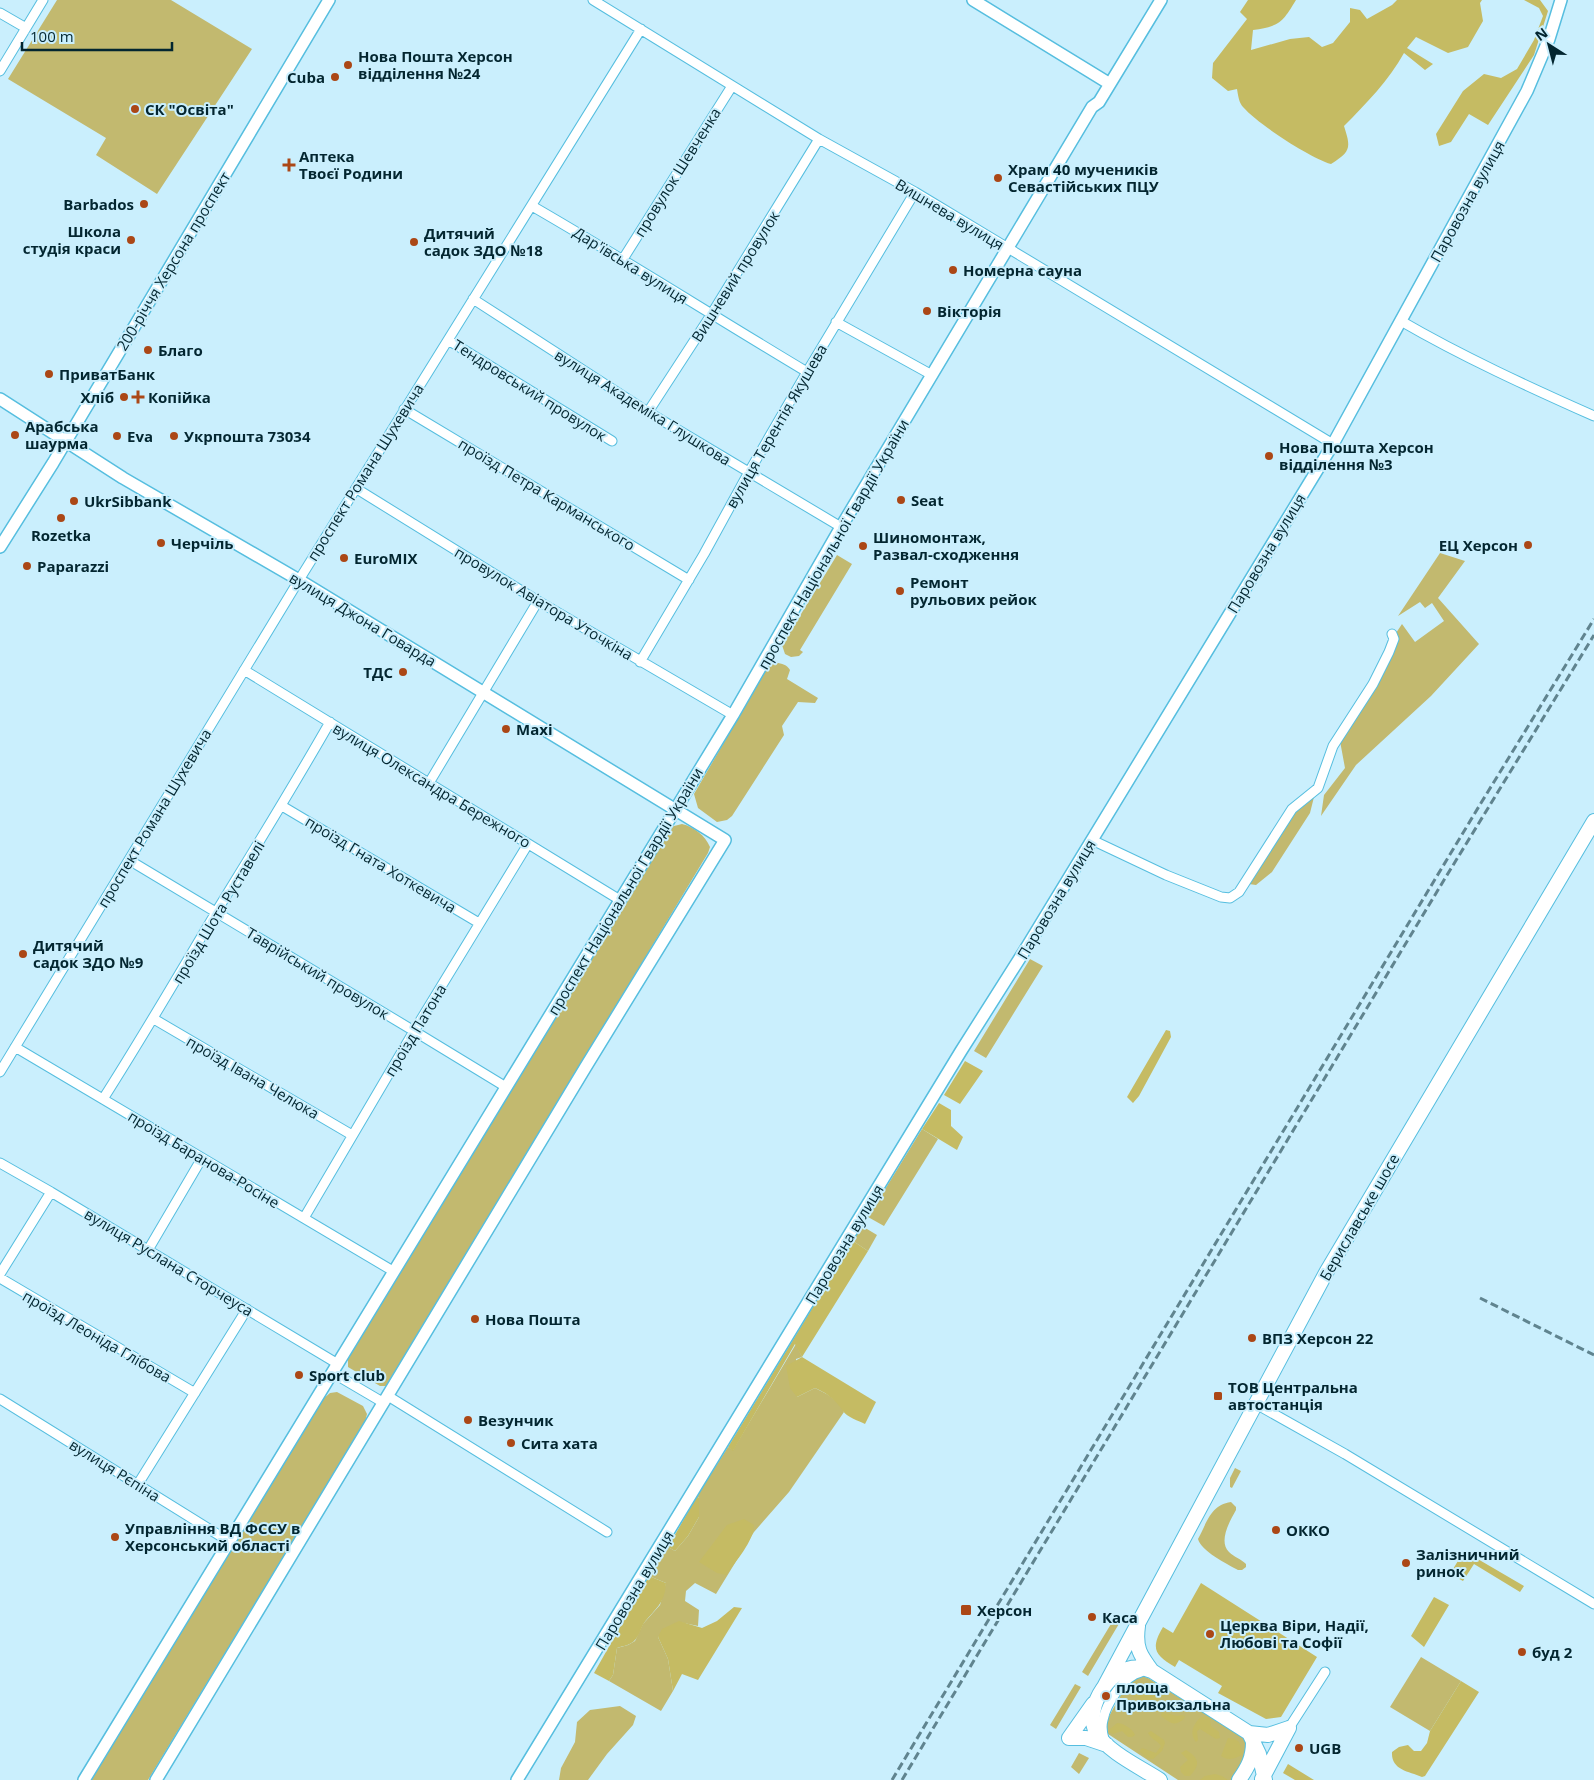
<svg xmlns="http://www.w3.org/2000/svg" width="1594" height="1780" viewBox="0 0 1594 1780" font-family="'Open Sans',sans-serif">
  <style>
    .green { fill: #c2b96f }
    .forest { fill: #c5bb63 }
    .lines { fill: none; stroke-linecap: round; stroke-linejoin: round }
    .street-casing { stroke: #56bedf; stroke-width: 11 }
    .secondary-casing { stroke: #56bedf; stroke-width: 14 }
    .primary-casing { stroke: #56bedf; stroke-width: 16 }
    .street { stroke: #fff; stroke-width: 9 }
    .secondary { stroke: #fff; stroke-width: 11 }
    .primary { stroke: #fff; stroke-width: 14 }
    .rail { stroke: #60848f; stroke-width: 3; stroke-dasharray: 8 4; stroke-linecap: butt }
    .poi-dot { fill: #ab4716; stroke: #caeffd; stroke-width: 2 }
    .labels { text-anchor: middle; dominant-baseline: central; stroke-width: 4; stroke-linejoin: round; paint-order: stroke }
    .poi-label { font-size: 15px; font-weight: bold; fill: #032630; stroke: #caeffd; text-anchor: start }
    .street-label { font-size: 15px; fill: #032630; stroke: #caeffd }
  </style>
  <rect width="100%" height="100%" fill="#caeffd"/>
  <!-- green -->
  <path class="green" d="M 57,0 L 171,0 L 252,49 L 157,194 L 96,155 L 106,138 L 8,79 Z
    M 1440,553 L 1465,561 L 1438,598 L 1479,644 L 1431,696 L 1356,765 L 1321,816 L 1324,795 L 1345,768 L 1340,741 L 1396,633 L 1402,624 L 1415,642 L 1444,621 L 1432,603 L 1425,608 L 1420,602 L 1398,616 Z
    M 837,555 L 852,564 L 800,650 L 803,652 L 799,656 L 791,657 L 785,654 L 782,645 L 784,642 Z
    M 776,663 C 782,663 787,665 790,670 L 787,679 L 818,698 L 815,703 L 798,702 L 782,726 L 784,735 L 732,816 L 727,820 L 717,822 L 698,808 L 694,794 L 769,665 Z
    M 1314,797 L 1310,813 L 1272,872 L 1256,885 L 1249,884 L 1294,813 Z
    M 682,824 C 694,827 705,835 710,847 L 708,853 L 390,1382 L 386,1386 L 380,1386 L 348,1367 L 348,1357 L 670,827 Z
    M 1030,959 L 1043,966 L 986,1058 L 974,1051 Z
    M 922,1129 L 938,1139 L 884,1226 L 868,1217 Z
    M 862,1226 L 877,1235 L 868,1251 L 853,1241 Z
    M 796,1344 L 802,1357 L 796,1359 L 797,1397 L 815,1388 C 827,1394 838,1399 844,1412 L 789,1492 L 754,1532 L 716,1594 L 695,1583 L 686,1591 L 685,1601 L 699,1610 L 698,1626 L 679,1622 L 658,1637 L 668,1659 L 673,1691 L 661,1711 L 609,1681 L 613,1675 L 617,1648 L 628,1645 L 635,1641 L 643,1624 L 660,1605 L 666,1583 L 649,1576 L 668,1547 L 675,1551 L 688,1536 L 699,1517 L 699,1498 L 697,1496 L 728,1447 L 733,1450 Z
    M 337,1392 L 363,1406 L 367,1414 L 365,1422 L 148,1780 L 91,1780 L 323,1399 L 330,1393 Z
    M 1235,1468 L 1241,1471 L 1232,1488 L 1230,1487 L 1230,1478 Z
    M 1231,1502 L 1236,1507 L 1236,1510 C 1230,1521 1218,1541 1229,1552 C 1234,1557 1241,1559 1246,1564 L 1246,1567 L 1242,1570 L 1238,1570 C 1227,1564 1201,1551 1198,1539 C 1207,1523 1210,1505 1231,1502 Z
    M 1117,1614 L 1123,1617 L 1088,1676 L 1082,1672 Z
    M 1421,1657 L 1461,1681 L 1430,1731 L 1390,1707 Z
    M 1142,1676 L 1148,1678 L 1243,1737 L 1247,1741 L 1249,1752 L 1233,1780 L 1178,1780 L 1108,1734 L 1106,1725 L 1107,1720 C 1116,1705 1125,1681 1142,1676 Z
    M 1075,1684 L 1081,1687 L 1056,1729 L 1050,1725 Z
    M 620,1706 L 636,1716 L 633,1725 L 607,1754 L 588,1780 L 559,1780 L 561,1768 L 575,1742 L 577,1722 L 590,1710 Z
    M 1079,1753 L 1089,1758 L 1079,1774 L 1071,1767 Z"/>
  <!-- forest -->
  <path class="forest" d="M 1248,0 L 1296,0 C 1282,23 1280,26 1253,30 L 1251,50 L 1290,39 L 1309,37 L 1322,47 L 1333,43 L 1350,22 L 1350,8 L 1360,10 L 1367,19 L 1392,5 L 1397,0 L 1482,0 L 1480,3 L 1483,21 L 1468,47 L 1448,53 L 1416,37 L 1407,48 L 1433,64 L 1425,70 L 1404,53 C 1389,80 1366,104 1344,126 C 1351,148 1351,151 1331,164 C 1309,157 1259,125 1243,107 C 1239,103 1238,95 1237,89 L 1228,91 L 1212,78 L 1213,63 L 1247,19 L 1240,12 Z
    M 1524,0 L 1540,0 L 1548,11 L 1534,55 L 1488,125 L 1469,114 L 1451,142 L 1439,146 L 1436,134 L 1463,91 L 1484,74 L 1501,78 L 1517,69 L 1534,40 L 1543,16 L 1539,8 Z
    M 1166,1030 L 1170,1031 L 1171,1037 L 1139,1096 L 1133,1103 L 1127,1097 Z
    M 965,1061 L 983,1071 L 960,1104 L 944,1095 Z
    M 939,1103 L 951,1110 L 951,1126 L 963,1137 L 957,1150 L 922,1129 Z
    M 853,1241 L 868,1251 L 802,1357 L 876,1402 L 865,1424 C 859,1421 847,1417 843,1411 C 834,1399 830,1395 815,1388 L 797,1397 L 790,1388 L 786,1366 L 802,1357 L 795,1344 L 733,1451 L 728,1447 Z
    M 697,1496 L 699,1498 L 699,1517 L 688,1536 L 675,1551 L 668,1547 Z
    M 744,1519 L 754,1525 C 754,1541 735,1562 726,1575 L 717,1573 L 699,1562 L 727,1525 Z
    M 1464,1551 L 1524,1586 L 1520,1592 L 1474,1564 L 1463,1581 L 1450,1574 Z
    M 649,1576 L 666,1583 C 665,1603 656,1608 644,1623 C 641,1628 639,1636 635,1640 C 631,1645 623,1646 617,1648 L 613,1675 L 609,1681 L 594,1673 Z
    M 1201,1583 L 1317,1657 L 1281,1717 L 1266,1719 L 1218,1693 L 1222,1686 L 1179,1660 L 1175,1667 C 1155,1655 1150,1649 1163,1627 L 1173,1633 Z
    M 1434,1597 L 1449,1605 L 1424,1647 L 1411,1636 Z
    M 734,1607 L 742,1608 L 698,1680 L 682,1674 L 673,1691 L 668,1659 L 658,1637 L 662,1629 L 679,1621 L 702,1628 L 717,1621 Z
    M 1461,1681 L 1479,1692 L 1425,1776 L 1422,1777 C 1408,1771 1391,1770 1392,1752 L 1399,1747 L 1408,1745 L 1414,1751 L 1421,1751 L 1427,1743 L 1430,1731 Z
    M 1134,1686 L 1151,1693 L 1160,1690 L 1165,1691 L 1166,1695 C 1150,1704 1141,1704 1127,1690 L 1129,1687 Z
    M 1162,1712 L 1177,1716 L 1181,1715 L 1185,1716 L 1184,1719 C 1173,1727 1171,1723 1161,1716 Z
    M 1201,1717 L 1207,1717 L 1210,1719 L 1211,1726 L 1219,1732 L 1220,1738 L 1216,1739 L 1200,1729 L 1197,1731 L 1198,1740 L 1196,1742 C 1189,1734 1193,1724 1201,1717 Z
    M 1117,1723 C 1123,1723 1133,1729 1135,1735 L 1132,1737 L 1128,1737 L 1122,1731 L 1113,1734 L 1109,1732 L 1110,1729 Z
    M 1151,1731 L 1164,1740 L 1165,1743 L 1162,1751 L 1153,1759 L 1147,1758 L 1139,1751 L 1142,1748 L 1156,1753 L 1161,1746 C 1158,1741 1151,1739 1148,1733 Z
    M 1228,1738 L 1235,1739 L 1239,1742 L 1243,1754 C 1236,1759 1228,1761 1221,1756 Z
    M 1186,1750 C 1199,1758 1201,1764 1190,1776 L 1185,1776 L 1181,1772 L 1180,1767 L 1188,1760 L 1181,1753 Z
    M 1288,1764 L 1314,1780 L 1295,1780 L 1283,1773 Z
    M 1215,1774 L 1222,1776 L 1228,1780 L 1200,1780 L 1205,1776 Z"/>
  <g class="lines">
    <!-- street casing -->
    <g class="street-casing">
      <path id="street" d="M 593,0 L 819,139 L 915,192 L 1333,444
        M 0,13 L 26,28
        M 0,71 L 43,0
        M 532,206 C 624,259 715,317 807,372
        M 623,259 L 732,86
        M 473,299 L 648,412 L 841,527
        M 1401,321 C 1463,357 1529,387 1594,416
        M 836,322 L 932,375
        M 448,340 L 612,441
        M 404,409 L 689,580
        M 648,412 L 711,315 L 819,139
        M 357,489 L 538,601 L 733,715
        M 640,662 L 704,554 L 749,472 L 807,372 L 915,192
        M 244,670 L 620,900
        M 429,783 L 538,601
        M 282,806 L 479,923
        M 1092,840 L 1166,875 L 1221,897 L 1230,898 L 1239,892 L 1292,809 L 1318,788 L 1333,746 L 1373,684 L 1389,652 L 1394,639 L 1392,634
        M 129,860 L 414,1031 L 506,1087
        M 154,1019 L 352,1135
        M 15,1047 L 393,1271
        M 0,1072 L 299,580 L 641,29
        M 103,1099 C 142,1038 178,976 215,914 C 254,850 293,787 330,722
        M 0,1163 L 51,1192 L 338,1364
        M 304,1218 L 414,1031 L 528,844
        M 148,1250 L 202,1158
        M 0,1274 L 51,1192
        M 0,1278 L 195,1393
        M 333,1373 L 384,1403
        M 388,1396 L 607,1532
        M 0,1399 L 230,1542
        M 1256,1404 L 1345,1454 L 1594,1604
        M 138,1484 L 247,1309
        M 1289,1728 L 1325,1672
        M 1104,1739 C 1102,1732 1101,1727 1103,1720 C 1106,1703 1125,1675 1141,1672"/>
    </g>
    <!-- secondary casing -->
    <g class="secondary-casing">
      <path id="secondary" d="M 973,0 L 1110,84
        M 0,399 L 123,478 L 299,580 L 725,840 L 585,1068 L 156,1780
        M 0,547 L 53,463 L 329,0
        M 84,1780 L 733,715 L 841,527 L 1092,107 L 1099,102 L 1161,0
        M 517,1780 L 961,1051 L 1025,950 L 1333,444 L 1527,91 L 1549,39 L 1561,0"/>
    </g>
    <!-- primary casing -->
    <g class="primary-casing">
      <path id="primary" d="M 1138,1626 C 1135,1648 1140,1655 1152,1671
        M 1104,1687 L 1327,1271 L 1594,821
        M 1249,1733 L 1268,1735 L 1289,1728
        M 1069,1738 L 1093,1704
        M 1069,1738 L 1086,1738 L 1107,1745
        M 1262,1779 L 1289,1728
        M 1160,1780 C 1142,1768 1107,1752 1096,1732 C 1083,1707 1112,1663 1141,1668 C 1144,1668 1148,1670 1152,1671 L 1249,1733 L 1259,1754 L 1265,1780
        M 1239,1780 C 1248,1767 1253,1758 1253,1742"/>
    </g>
    <!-- street -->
    <use href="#street" class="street"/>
    <!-- secondary -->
    <use href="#secondary" class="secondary"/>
    <!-- primary -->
    <use href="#primary" class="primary"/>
    <!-- rail -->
    <path class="rail" d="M 1480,1298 L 1594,1355
      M 892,1780 L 1481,803 L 1594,619
      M 902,1780 L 1444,880 L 1594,635"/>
  </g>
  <!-- markers -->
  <g class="poi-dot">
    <circle cx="348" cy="65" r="5"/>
    <circle cx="335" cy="77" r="5"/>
    <circle cx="135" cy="109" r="5"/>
    <path d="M286.5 157.5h5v5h5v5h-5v5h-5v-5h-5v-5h5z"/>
    <circle cx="998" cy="178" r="5"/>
    <circle cx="144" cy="204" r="5"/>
    <circle cx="131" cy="240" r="5"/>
    <circle cx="414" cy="242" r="5"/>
    <circle cx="953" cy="270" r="5"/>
    <circle cx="927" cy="311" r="5"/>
    <circle cx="148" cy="350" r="5"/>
    <circle cx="49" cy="374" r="5"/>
    <circle cx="124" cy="397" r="5"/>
    <path d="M135.5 389.5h5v5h5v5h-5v5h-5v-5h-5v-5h5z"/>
    <circle cx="15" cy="435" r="5"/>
    <circle cx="117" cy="436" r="5"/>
    <circle cx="174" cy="436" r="5"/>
    <circle cx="1269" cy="456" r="5"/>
    <circle cx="901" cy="500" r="5"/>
    <circle cx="74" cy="501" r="5"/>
    <circle cx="61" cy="518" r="5"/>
    <circle cx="161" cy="543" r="5"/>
    <circle cx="1528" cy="545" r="5"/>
    <circle cx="863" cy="546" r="5"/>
    <circle cx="344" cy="558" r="5"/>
    <circle cx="27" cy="566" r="5"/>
    <circle cx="900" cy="591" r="5"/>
    <circle cx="403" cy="672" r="5"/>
    <circle cx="506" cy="729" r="5"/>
    <circle cx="23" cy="954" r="5"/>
    <circle cx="475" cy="1319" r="5"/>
    <circle cx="1252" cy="1338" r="5"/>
    <circle cx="299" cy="1375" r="5"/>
    <rect x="1213" y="1391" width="10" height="10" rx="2.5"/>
    <circle cx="468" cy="1420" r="5"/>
    <circle cx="511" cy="1443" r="5"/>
    <circle cx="1276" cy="1530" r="5"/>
    <circle cx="115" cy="1537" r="5"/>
    <circle cx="1406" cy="1563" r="5"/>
    <rect x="960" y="1604" width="12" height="12" rx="2.5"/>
    <circle cx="1092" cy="1617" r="5"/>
    <circle cx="1210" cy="1634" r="5"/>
    <circle cx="1522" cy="1652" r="5"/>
    <circle cx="1106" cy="1696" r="5"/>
    <circle cx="1299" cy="1748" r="5"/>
  </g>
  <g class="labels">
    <!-- poi labels -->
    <g class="poi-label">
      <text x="358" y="56">Нова Пошта Херсон<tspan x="358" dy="17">відділення №24</tspan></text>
      <text x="325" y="77" text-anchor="end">Cuba</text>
      <text x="145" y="109">СК "Освіта"</text>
      <text x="299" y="156">Аптека<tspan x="299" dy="17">Твоєї Родини</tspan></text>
      <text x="1008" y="169">Храм 40 мучеників<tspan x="1008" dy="17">Севастійських ПЦУ</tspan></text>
      <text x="134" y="204" text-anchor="end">Barbados</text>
      <text x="121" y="231" text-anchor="end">Школа<tspan x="121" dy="17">студія краси</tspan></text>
      <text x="424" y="233">Дитячий<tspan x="424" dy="17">садок ЗДО №18</tspan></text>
      <text x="963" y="270">Номерна сауна</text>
      <text x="937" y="311">Вікторія</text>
      <text x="158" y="350">Благо</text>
      <text x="59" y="374">ПриватБанк</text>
      <text x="114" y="397" text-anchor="end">Хліб</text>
      <text x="148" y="397">Копійка</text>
      <text x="25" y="426">Арабська<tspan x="25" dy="17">шаурма</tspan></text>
      <text x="127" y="436">Eva</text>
      <text x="184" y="436">Укрпошта 73034</text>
      <text x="1279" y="447">Нова Пошта Херсон<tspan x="1279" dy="17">відділення №3</tspan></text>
      <text x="911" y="500">Seat</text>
      <text x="84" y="501">UkrSibbank</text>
      <text x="61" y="535" text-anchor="middle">Rozetka</text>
      <text x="873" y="537">Шиномонтаж,<tspan x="873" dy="17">Развал-сходження</tspan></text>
      <text x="171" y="543">Черчіль</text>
      <text x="1518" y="545" text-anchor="end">ЕЦ Херсон</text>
      <text x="354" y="558">EuroMIX</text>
      <text x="37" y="566">Paparazzi</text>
      <text x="910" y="582">Ремонт<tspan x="910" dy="17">рульових рейок</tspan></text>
      <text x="393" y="672" text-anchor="end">ТДС</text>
      <text x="516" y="729">Maxi</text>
      <text x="33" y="945">Дитячий<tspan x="33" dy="17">садок ЗДО №9</tspan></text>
      <text x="485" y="1319">Нова Пошта</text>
      <text x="1262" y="1338">ВПЗ Херсон 22</text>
      <text x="309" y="1375">Sport club</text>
      <text x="1228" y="1387">ТОВ Центральна<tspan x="1228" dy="17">автостанція</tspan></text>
      <text x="478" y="1420">Везунчик</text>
      <text x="521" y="1443">Сита хата</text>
      <text x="125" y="1528">Управління ВД ФССУ в<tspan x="125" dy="17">Херсонський області</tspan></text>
      <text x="1286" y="1530">ОККО</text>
      <text x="1416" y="1554">Залізничний<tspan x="1416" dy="17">ринок</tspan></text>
      <text x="977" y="1610">Херсон</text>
      <text x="1102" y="1617">Каса</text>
      <text x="1220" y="1625">Церква Віри, Надії,<tspan x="1220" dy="17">Любові та Софії</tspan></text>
      <text x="1532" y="1652">буд 2</text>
      <text x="1116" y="1687">площа<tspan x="1116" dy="17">Привокзальна</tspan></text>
      <text x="1309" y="1748">UGB</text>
    </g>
    <!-- street labels -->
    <g class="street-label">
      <text transform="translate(677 172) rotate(-58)">провулок Шевченка</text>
      <text transform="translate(1467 201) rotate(-61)">Паровозна вулиця</text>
      <text transform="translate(950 214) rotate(31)">Вишнева вулиця</text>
      <text transform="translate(173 261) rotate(-59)">200-річчя Херсона проспект</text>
      <text transform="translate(631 265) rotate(32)">Дар'ївська вулиця</text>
      <text transform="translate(735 276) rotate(-58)">Вишневий провулок</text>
      <text transform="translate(530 390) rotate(32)">Тендровський провулок</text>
      <text transform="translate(643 407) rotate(32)">вулиця Академіка Глушкова</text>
      <text transform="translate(776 426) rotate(-60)">вулиця Терентія Якушева</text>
      <text transform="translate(365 472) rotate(-58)">проспект Романа Шухевича</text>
      <text transform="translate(547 494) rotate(31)">проїзд Петра Карманського</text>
      <text transform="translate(833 544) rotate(-60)">проспект Національної Гвардії України</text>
      <text transform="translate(1266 553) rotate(-59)">Паровозна вулиця</text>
      <text transform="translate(544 603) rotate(31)">провулок Авіатора Уточкіна</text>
      <text transform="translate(363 619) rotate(31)">вулиця Джона Говарда</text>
      <text transform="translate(432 785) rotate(31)">вулиця Олександра Бережного</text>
      <text transform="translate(154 818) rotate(-59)">проспект Романа Шухевича</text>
      <text transform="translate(381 864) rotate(31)">проїзд Гната Хоткевича</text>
      <text transform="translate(625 891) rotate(-59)">проспект Національної Гвардії України</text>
      <text transform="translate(1056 899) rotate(-59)">Паровозна вулиця</text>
      <text transform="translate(218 912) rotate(-59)">проїзд Шота Руставелі</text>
      <text transform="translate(318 973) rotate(31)">Таврійський провулок</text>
      <text transform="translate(415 1030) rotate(-59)">проїзд Патона</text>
      <text transform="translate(253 1077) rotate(30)">проїзд Івана Челюка</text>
      <text transform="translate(204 1159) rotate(31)">проїзд Баранова-Росіне</text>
      <text transform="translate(1359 1217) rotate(-60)">Бериславське шосе</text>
      <text transform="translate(844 1244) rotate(-59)">Паровозна вулиця</text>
      <text transform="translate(169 1262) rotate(31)">вулиця Руслана Сторчеуса</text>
      <text transform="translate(97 1336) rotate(30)">проїзд Леоніда Глібова</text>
      <text transform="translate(115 1470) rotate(32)">вулиця Рєпіна</text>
      <text transform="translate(634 1590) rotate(-59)">Паровозна вулиця</text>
    </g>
  </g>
  <!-- north arrow -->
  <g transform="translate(1549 45) rotate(324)" stroke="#caeffd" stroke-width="4" paint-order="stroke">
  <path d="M0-4L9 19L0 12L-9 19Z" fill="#032630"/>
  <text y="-8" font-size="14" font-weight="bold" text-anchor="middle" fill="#032630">N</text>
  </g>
  <!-- scale -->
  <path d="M22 42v8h150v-8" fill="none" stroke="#032630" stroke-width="2.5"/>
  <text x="30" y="42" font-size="15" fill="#032630" stroke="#caeffd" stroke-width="4" paint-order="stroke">100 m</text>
</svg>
